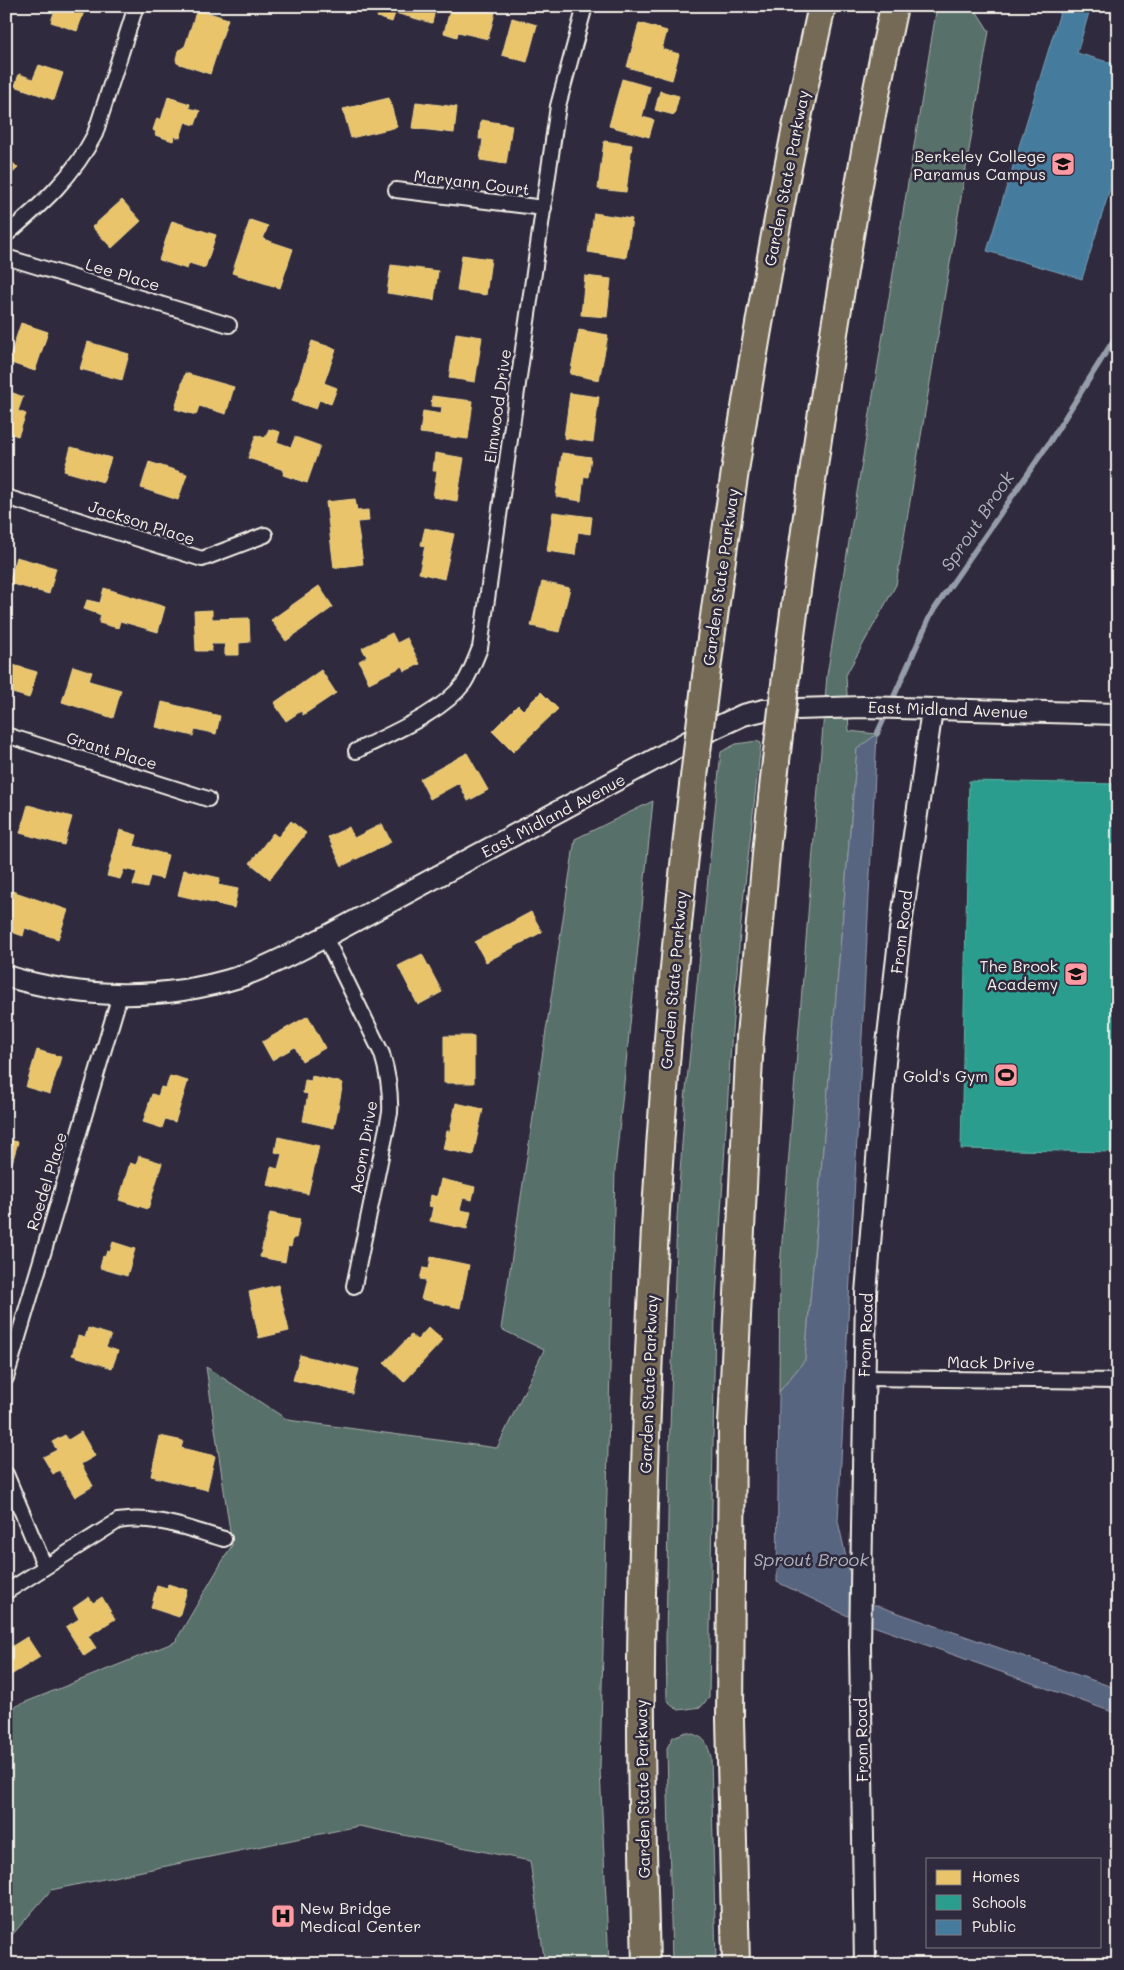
<svg xmlns="http://www.w3.org/2000/svg" width="1124" height="1970" viewBox="0 0 1124 1970" font-family="Mali,sans-serif">
  <style>
    .green { fill: #59706b; stroke: #a6b0aa }
    .water { fill: #586581; stroke: #969daa }
    .homes { fill: #e9c46a; stroke: #ecd290 }
    .schools { fill: #2a9d8f; stroke: #67b6aa }
    .public { fill: #457b9d; stroke: #7a9eb4 }
    .lines { fill: none; stroke-linecap: round; stroke-linejoin: round }
    .stream { stroke: #969daa; stroke-width: 5.5 }
    .street-casing { stroke: #f4f1e8; stroke-width: 18 }
    .secondary-casing { stroke: #f4f1e8; stroke-width: 24 }
    .highway-casing { stroke: #f4f1e8; stroke-width: 30 }
    .street { stroke: #2f2a3d; stroke-width: 14 }
    .secondary { stroke: #2f2a3d; stroke-width: 20 }
    .highway { stroke: #756a55; stroke-width: 26 }
    .highway-bridge-casing { stroke: #f4f1e8; stroke-width: 30; stroke-linecap: butt }
    .highway-bridge { stroke: #756a55; stroke-width: 26 }
    .labels { text-anchor: middle; dominant-baseline: central; stroke-width: 5; stroke-linejoin: round; paint-order: stroke }
    .poi-label { font-size: 16px; fill: #f4f1e8; stroke: #2f2a3d; text-anchor: end }
    .street-label { font-size: 16px; fill: #f4f1e8; stroke: #2f2a3d }
    .water-label { font-size: 18px; font-style: italic; fill: #aeb2ba; stroke: #2f2a3d }
  </style>
  <rect width="100%" height="100%" fill="#2f2a3d"/>
  <filter id="ink" filterUnits="userSpaceOnUse"><feTurbulence type="fractalNoise" baseFrequency=".02" numOctaves="2"/><feDisplacementMap in="SourceGraphic" scale="10" xChannelSelector="R" yChannelSelector="G"/><feConvolveMatrix kernelMatrix="1 2 1 2 8 2 1 2 1" color-interpolation-filters="sRGB"/></filter>
  <g filter="url(#ink)">
    <!-- green -->
    <path class="green" d="M 937,6 L 973,6 L 989,31 L 896,585 L 846,675 L 849,731 L 877,734 L 857,749 L 805,1360 L 779,1392 L 780,1267 L 827,675 Z
      M 757,741 L 761,743 L 742,911 L 731,1044 L 715,1316 L 709,1697 L 701,1707 L 679,1710 L 672,1706 L 667,1699 L 666,1640 L 669,1457 L 677,1217 L 685,1100 L 721,752 L 736,744 Z
      M 653,801 L 615,1170 L 600,1769 L 609,1964 L 545,1964 L 530,1861 L 359,1826 L 51,1890 L 6,1942 L 6,1710 L 175,1642 L 232,1545 L 206,1367 L 288,1420 L 497,1448 L 544,1350 L 501,1329 L 575,839 Z
      M 686,1732 C 704,1737 706,1739 711,1757 L 716,1964 L 672,1964 L 667,1748 L 673,1737 Z"/>
    <!-- water -->
    <path class="water" d="M 877,734 L 838,1521 L 855,1598 L 1118,1689 L 1118,1714 L 854,1619 L 777,1582 L 779,1392 L 805,1360 L 857,749 Z"/>
    <!-- homes -->
    <path class="homes" d="M 56,6 L 86,6 L 77,31 L 51,22 Z
      M 380,6 L 436,6 L 432,23 L 395,13 L 392,22 L 377,17 Z
      M 451,6 L 471,6 L 495,13 L 488,39 L 458,32 L 457,37 L 444,33 Z
      M 657,6 L 670,6 L 669,10 Z
      M 197,9 L 228,19 L 210,74 L 177,63 L 176,59 L 178,51 L 185,46 Z
      M 512,18 L 537,25 L 527,62 L 502,55 Z
      M 639,23 L 667,31 L 662,49 L 679,54 L 672,80 L 627,67 Z
      M 39,65 L 63,73 L 54,100 L 15,86 L 19,74 L 33,79 Z
      M 622,79 L 650,87 L 642,117 L 654,120 L 649,137 L 609,126 Z
      M 660,91 L 679,96 L 674,115 L 655,110 Z
      M 168,97 L 190,104 L 189,108 L 200,111 L 195,125 L 185,122 L 180,138 L 174,136 L 173,141 L 155,135 L 156,132 L 153,130 L 157,118 L 161,120 Z
      M 389,98 L 397,127 L 351,138 L 343,109 Z
      M 416,102 L 457,107 L 454,133 L 412,128 Z
      M 481,120 L 512,125 L 506,164 L 480,160 L 483,139 L 479,139 Z
      M 604,141 L 632,145 L 626,192 L 598,189 Z
      M 6,156 L 18,168 L 6,179 Z
      M 122,200 L 141,221 L 112,248 L 92,227 Z
      M 594,213 L 632,219 L 626,258 L 588,252 Z
      M 250,220 L 268,226 L 263,239 L 293,249 L 280,288 L 232,273 Z
      M 172,221 L 216,235 L 205,268 L 189,263 L 187,269 L 159,260 Z
      M 462,255 L 491,259 L 486,295 L 457,291 Z
      M 391,265 L 438,271 L 434,300 L 387,293 Z
      M 585,276 L 611,279 L 607,317 L 581,315 Z
      M 21,323 L 48,332 L 35,371 L 8,362 Z
      M 579,330 L 608,335 L 599,380 L 570,374 Z
      M 456,333 L 482,337 L 475,382 L 449,378 Z
      M 312,341 L 336,349 L 324,383 L 337,388 L 331,404 L 319,400 L 316,409 L 292,401 Z
      M 88,342 L 129,354 L 122,380 L 80,369 Z
      M 185,373 L 234,387 L 226,414 L 199,406 L 196,415 L 175,409 Z
      M 6,390 L 23,397 L 18,411 L 26,414 L 18,436 L 9,433 L 6,440 Z
      M 570,393 L 599,397 L 593,442 L 564,438 Z
      M 432,396 L 473,401 L 468,439 L 420,433 L 423,411 L 441,414 L 442,407 L 431,406 Z
      M 269,429 L 280,432 L 277,442 L 291,447 L 295,437 L 320,446 L 307,483 L 283,475 L 284,470 L 248,458 L 256,435 L 265,438 Z
      M 71,447 L 111,458 L 103,482 L 64,471 Z
      M 435,453 L 464,458 L 457,501 L 433,497 L 437,471 L 433,471 Z
      M 562,453 L 591,457 L 588,477 L 584,476 L 581,501 L 556,497 Z
      M 149,462 L 187,474 L 178,500 L 141,488 Z
      M 355,499 L 357,511 L 368,510 L 369,521 L 357,522 L 363,564 L 334,568 L 326,502 Z
      M 553,512 L 592,517 L 590,534 L 578,532 L 575,555 L 547,551 Z
      M 425,528 L 454,534 L 444,579 L 419,573 L 425,546 L 421,545 Z
      M 16,557 L 56,568 L 49,594 L 9,583 Z
      M 542,582 L 570,588 L 559,632 L 531,626 Z
      M 319,586 L 333,607 L 286,641 L 271,620 Z
      M 104,588 L 165,607 L 158,632 L 120,621 L 118,628 L 99,623 L 101,615 L 84,609 L 87,600 L 100,603 Z
      M 212,610 L 212,619 L 249,618 L 250,642 L 239,643 L 239,655 L 225,655 L 225,644 L 211,644 L 212,651 L 196,651 L 194,611 Z
      M 392,633 L 397,643 L 407,638 L 420,664 L 405,671 L 403,666 L 369,683 L 359,661 L 367,657 L 362,648 Z
      M 6,663 L 37,672 L 29,698 L 6,691 Z
      M 73,666 L 92,672 L 89,681 L 121,690 L 113,718 L 62,702 Z
      M 321,670 L 336,693 L 303,715 L 301,711 L 286,721 L 274,703 Z
      M 541,692 L 558,709 L 513,752 L 492,731 L 518,705 L 523,710 Z
      M 162,702 L 220,716 L 216,734 L 195,729 L 193,736 L 156,727 Z
      M 467,753 L 488,790 L 468,801 L 459,783 L 430,799 L 420,779 Z
      M 28,805 L 72,817 L 64,845 L 20,833 Z
      M 291,821 L 306,833 L 270,879 L 250,863 L 273,833 L 278,837 Z
      M 382,824 L 391,842 L 342,866 L 328,837 L 349,827 L 354,838 Z
      M 120,830 L 137,835 L 134,846 L 168,855 L 162,879 L 150,876 L 147,888 L 133,885 L 137,872 L 124,869 L 120,879 L 107,876 Z
      M 184,870 L 220,878 L 218,885 L 238,889 L 234,908 L 178,895 Z
      M 12,891 L 68,910 L 58,939 L 25,928 L 23,936 L 6,930 L 6,909 Z
      M 531,912 L 542,932 L 486,962 L 475,942 Z
      M 422,954 L 442,992 L 418,1005 L 398,966 Z
      M 308,1016 L 325,1048 L 302,1061 L 295,1047 L 272,1060 L 262,1042 Z
      M 444,1036 L 474,1036 L 474,1083 L 444,1083 Z
      M 37,1050 L 61,1057 L 50,1094 L 26,1087 Z
      M 170,1076 L 188,1081 L 175,1122 L 165,1119 L 162,1128 L 143,1122 L 152,1094 L 158,1096 L 161,1087 L 166,1088 Z
      M 312,1076 L 343,1083 L 334,1128 L 303,1121 L 308,1094 L 303,1093 L 305,1080 L 311,1081 Z
      M 456,1103 L 483,1109 L 473,1155 L 443,1149 L 447,1131 L 450,1131 Z
      M 278,1137 L 319,1146 L 308,1194 L 267,1185 L 271,1167 L 278,1169 L 282,1154 L 275,1152 Z
      M 6,1139 L 18,1142 L 12,1163 L 6,1162 Z
      M 139,1156 L 162,1163 L 148,1209 L 119,1200 L 130,1163 L 136,1165 Z
      M 441,1179 L 475,1187 L 472,1200 L 463,1198 L 460,1210 L 471,1212 L 467,1229 L 430,1221 L 433,1207 L 429,1206 L 431,1195 L 437,1197 Z
      M 270,1213 L 300,1219 L 296,1238 L 293,1238 L 291,1247 L 288,1246 L 285,1262 L 260,1257 Z
      M 113,1242 L 135,1249 L 127,1276 L 100,1268 L 103,1256 L 105,1257 L 107,1251 L 110,1252 Z
      M 431,1257 L 469,1265 L 460,1308 L 421,1299 L 426,1280 L 420,1279 L 423,1268 L 429,1269 Z
      M 278,1285 L 289,1331 L 259,1338 L 249,1292 Z
      M 429,1327 L 443,1340 L 404,1382 L 384,1363 L 411,1335 L 417,1340 Z
      M 88,1328 L 111,1335 L 106,1347 L 118,1351 L 112,1368 L 72,1355 L 78,1336 L 85,1338 Z
      M 300,1355 L 359,1369 L 353,1394 L 293,1380 Z
      M 81,1432 L 95,1456 L 81,1464 L 93,1486 L 75,1497 L 59,1470 L 53,1474 L 43,1457 L 57,1450 L 52,1442 L 65,1435 L 68,1440 Z
      M 160,1436 L 183,1441 L 181,1448 L 215,1456 L 207,1490 L 151,1476 Z
      M 168,1584 L 187,1590 L 179,1617 L 151,1608 L 157,1585 L 167,1588 Z
      M 89,1597 L 93,1603 L 102,1597 L 115,1619 L 88,1636 L 96,1648 L 84,1656 L 66,1627 L 79,1619 L 73,1608 Z
      M 27,1637 L 40,1657 L 6,1678 L 6,1650 Z"/>
    <!-- schools -->
    <path class="schools" d="M 969,781 L 1118,784 L 1118,935 L 1113,1152 L 961,1149 Z"/>
    <!-- public -->
    <path class="public" d="M 1062,6 L 1091,6 L 1077,53 L 1118,65 L 1118,163 L 1082,279 L 987,251 Z"/>
    <g class="lines">
      <!-- stream -->
      <path class="stream" d="M 891,703 L 931,614 L 1049,443 L 1118,333
        M 877,734 L 887,712"/>
      <!-- street casing -->
      <g class="street-casing">
        <path id="street" d="M 396,190 L 544,208
          M 6,235 C 42,204 73,177 95,134 L 136,6
          M 6,257 L 229,325
          M 6,497 L 202,559 L 265,535
          M 6,735 L 208,799
          M 356,751 C 389,734 442,713 464,683 C 471,672 475,660 480,648 L 558,106 L 585,6
          M 325,937 L 382,1054 C 388,1074 391,1092 390,1113 L 354,1286
          M 6,1378 L 120,995
          M 863,1378 L 1118,1381
          M 6,1474 L 45,1567
          M 6,1592 L 118,1521 C 156,1515 188,1529 224,1539"/>
      </g>
      <!-- secondary casing -->
      <g class="secondary-casing">
        <path id="secondary" d="M 6,976 C 82,999 163,1001 239,977 C 269,967 297,951 325,937 L 702,734 L 743,715 L 764,710 L 863,707 L 1118,714
          M 865,1964 L 860,1646 L 866,1293 L 885,1062 L 900,932 L 932,710"/>
      </g>
      <!-- highway casing -->
      <g class="highway-casing">
        <path id="highway" d="M 788,659 C 816,440 848,222 894,6
          M 706,677 C 735,452 772,228 822,6
          M 646,1964 C 644,1883 641,1802 641,1722 C 640,1637 643,1553 645,1468 C 651,1251 665,1035 689,819
          M 736,1964 L 730,1719 L 732,1424 L 750,1036 L 767,843 L 776,761"/>
      </g>
      <!-- street -->
      <use href="#street" class="street"/>
      <!-- secondary -->
      <use href="#secondary" class="secondary"/>
      <!-- highway -->
      <use href="#highway" class="highway"/>
      <!-- highway-bridge casing -->
      <g class="highway-bridge-casing">
        <path id="highway-bridge" d="M 776,761 L 788,659
          M 689,819 L 706,677"/>
      </g>
      <!-- highway-bridge -->
      <use href="#highway-bridge" class="highway-bridge"/>
    </g>
  </g>
  <!-- icons -->
  <defs>
    <g id="university-square" transform="scale(1.25)"><rect x="-9" y="-9" width="18" height="18" rx="4" fill="#ff9aa2" stroke="#2f2a3d"/><path d="M0-5L7-2L0 1L-7-2ZM-4 1L0 2.5L4 1V4Q0 6-4 4Z" fill="#111"/></g>
    <g id="school-square" transform="scale(1.25)"><rect x="-9" y="-9" width="18" height="18" rx="4" fill="#ff9aa2" stroke="#2f2a3d"/><path d="M0-5L7-2L0 1L-7-2ZM-4 1L0 2.5L4 1V4Q0 6-4 4Z" fill="#111"/></g>
    <g id="stadium-square" transform="scale(1.25)"><rect x="-9" y="-9" width="18" height="18" rx="4" fill="#ff9aa2" stroke="#2f2a3d"/><path d="M0-5a6.5 5 0 1 0 0 10a6.5 5 0 1 0 0-10ZM-3.5-1.8h7v3.6h-7Z" fill="#111"/></g>
    <g id="hospital-square" transform="scale(1.25)"><rect x="-9" y="-9" width="18" height="18" rx="4" fill="#ff9aa2" stroke="#2f2a3d"/><path d="M-5-5h3v3.5h4V-5h3V5h-3V1.5h-4V5h-3Z" fill="#111"/></g>
  </defs>
  <g fill-rule="evenodd">
    <use href="#university-square" x="1063" y="164"/>
    <use href="#school-square" x="1076" y="974"/>
    <use href="#stadium-square" x="1006" y="1075"/>
    <use href="#hospital-square" x="283" y="1916"/>
  </g>
  <g class="labels">
    <!-- poi labels -->
    <g class="poi-label">
      <text x="1046" y="155">Berkeley College<tspan x="1046" dy="18">Paramus Campus</tspan></text>
      <text x="1058" y="965">The Brook<tspan x="1058" dy="18">Academy</tspan></text>
      <text x="988" y="1075">Gold's Gym</text>
      <text x="300" y="1907" text-anchor="start">New Bridge<tspan x="300" dy="18">Medical Center</tspan></text>
    </g>
    <!-- street labels -->
    <g class="street-label">
      <text transform="translate(786 178) rotate(-79)">Garden State Parkway</text>
      <text transform="translate(472 182) rotate(7)">Maryann Court</text>
      <text transform="translate(123 274) rotate(17)">Lee Place</text>
      <text transform="translate(497 406) rotate(-82)">Elmwood Drive</text>
      <text transform="translate(142 522) rotate(18)">Jackson Place</text>
      <text transform="translate(720 577) rotate(-82)">Garden State Parkway</text>
      <text transform="translate(948 709) rotate(2)">East Midland Avenue</text>
      <text transform="translate(112 750) rotate(17)">Grant Place</text>
      <text transform="translate(553 815) rotate(-28)">East Midland Avenue</text>
      <text transform="translate(901 932) rotate(-83)">From Road</text>
      <text transform="translate(673 980) rotate(-85)">Garden State Parkway</text>
      <text transform="translate(363 1147) rotate(-80)">Acorn Drive</text>
      <text transform="translate(46 1181) rotate(-73)">Roedel Place</text>
      <text transform="translate(865 1335) rotate(-88)">From Road</text>
      <text transform="translate(991 1362) rotate(1)">Mack Drive</text>
      <text transform="translate(648 1384) rotate(-88)">Garden State Parkway</text>
      <text transform="translate(861 1740) rotate(-91)">From Road</text>
      <text transform="translate(642 1789) rotate(-91)">Garden State Parkway</text>
    </g>
    <!-- water labels -->
    <g class="water-label">
      <text transform="translate(977 521) rotate(-56)">Sprout Brook</text>
      <text x="811" y="1559">Sprout Brook</text>
    </g>
  </g>
  <!-- margin -->
  <rect width="1124" height="1970" fill="none" stroke="#2f2a3d" stroke-width="25"/>
  <rect x="12" y="12" width="1099" height="1945" fill="none" stroke="#f4f1e8" stroke-width="2" filter="url(#ink)"/>
  <!-- legend -->
  <rect x="926" y="1858" width="175" height="90" fill="#2f2a3d" stroke="#7e7a81"/>
  <rect x="936" y="1870" width="25" height="15" fill="#e9c46a" stroke="#7e7a81"/>
  <text x="972" y="1882" font-size="15" fill="#f4f1e8">Homes</text>
  <rect x="936" y="1895" width="25" height="15" fill="#2a9d8f" stroke="#7e7a81"/>
  <text x="972" y="1908" font-size="15" fill="#f4f1e8">Schools</text>
  <rect x="936" y="1920" width="25" height="15" fill="#457b9d" stroke="#7e7a81"/>
  <text x="972" y="1932" font-size="15" fill="#f4f1e8">Public</text>
</svg>
